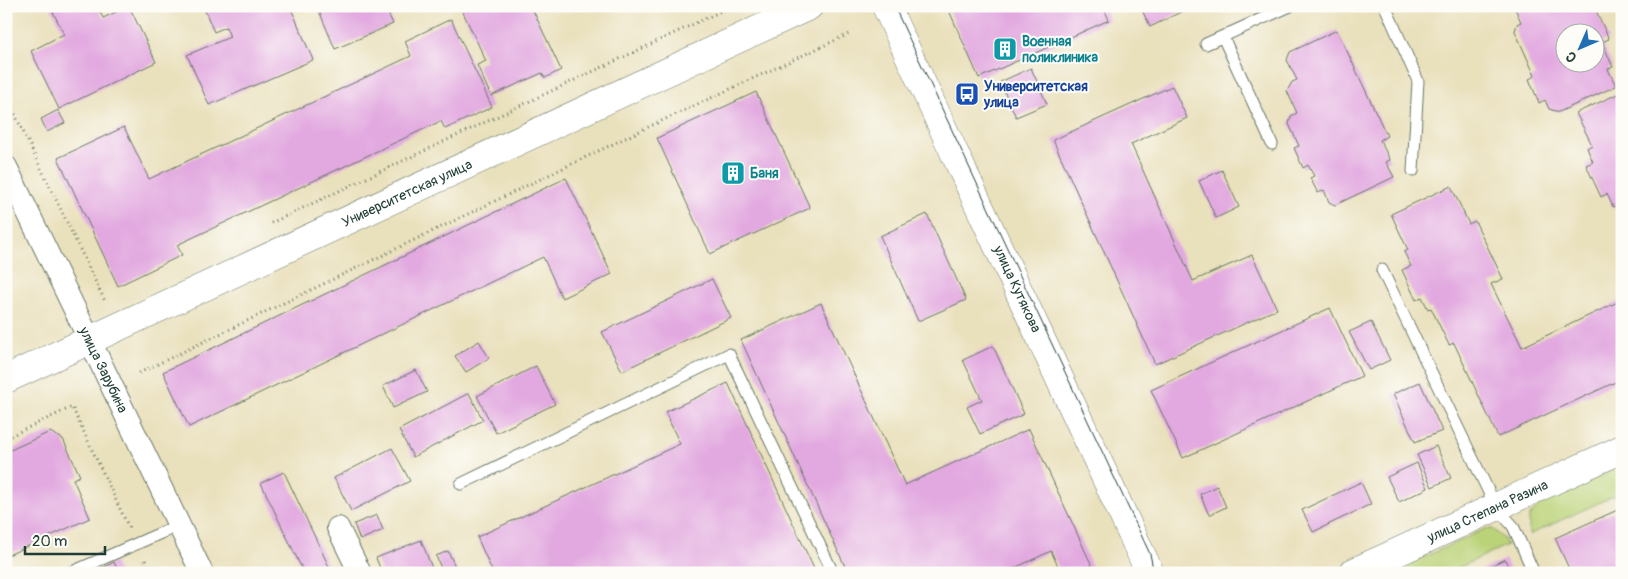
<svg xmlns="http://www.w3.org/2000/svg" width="1628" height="579" viewBox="0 0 1628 579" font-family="Pangolin,sans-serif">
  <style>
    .green { fill: #bbd378; stroke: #6d8856 }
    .building { fill: #e2a9e0; fill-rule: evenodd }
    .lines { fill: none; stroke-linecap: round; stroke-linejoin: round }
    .lane-casing { stroke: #667664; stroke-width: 13 }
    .street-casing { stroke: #667664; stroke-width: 24 }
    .secondary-casing { stroke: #667664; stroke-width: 29 }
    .path { stroke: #667664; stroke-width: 3; stroke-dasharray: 1 4; stroke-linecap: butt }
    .lane { stroke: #fff; stroke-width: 11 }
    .street { stroke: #fff; stroke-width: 22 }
    .secondary { stroke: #fff; stroke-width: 28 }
    .tram { stroke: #1f3d34; stroke-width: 1 }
    .labels { text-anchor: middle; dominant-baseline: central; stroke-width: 4; stroke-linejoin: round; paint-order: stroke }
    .culture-label { font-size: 14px; font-weight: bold; fill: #0d838f; stroke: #fdfcf7; text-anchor: start }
    .transit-label { font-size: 14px; font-weight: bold; fill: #164399; stroke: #fdfcf7; text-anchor: start }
    .street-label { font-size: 14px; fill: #1f3d34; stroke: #fdfcf7 }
  </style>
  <rect width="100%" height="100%" fill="#fdfcf7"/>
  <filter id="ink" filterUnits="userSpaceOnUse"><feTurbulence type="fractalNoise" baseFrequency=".02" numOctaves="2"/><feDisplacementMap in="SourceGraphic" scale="10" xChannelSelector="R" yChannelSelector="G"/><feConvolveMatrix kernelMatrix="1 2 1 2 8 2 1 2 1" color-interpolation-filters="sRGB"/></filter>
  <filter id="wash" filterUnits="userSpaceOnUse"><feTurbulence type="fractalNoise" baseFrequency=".0096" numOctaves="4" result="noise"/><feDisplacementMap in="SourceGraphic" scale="20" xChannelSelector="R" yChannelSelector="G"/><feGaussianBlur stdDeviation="1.12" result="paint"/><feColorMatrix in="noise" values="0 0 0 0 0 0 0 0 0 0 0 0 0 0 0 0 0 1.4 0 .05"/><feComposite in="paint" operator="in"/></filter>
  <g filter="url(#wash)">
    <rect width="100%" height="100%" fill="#e9e0bc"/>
    <!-- green -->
    <path class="green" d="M 1622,465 L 1622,492 L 1529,535 L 1529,516 L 1543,502 L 1552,496 Z
      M 1485,529 L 1493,529 L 1504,539 L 1507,545 L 1447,573 L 1389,573 Z"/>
    <g id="blocks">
      <!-- building -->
      <path class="building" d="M 50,6 L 97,6 L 103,18 L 129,6 L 156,62 L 59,109 L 31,51 L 64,34 Z
        M 203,6 L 290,6 L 313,60 L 209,105 L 187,55 L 230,37 L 226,27 L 214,32 Z
        M 317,6 L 385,6 L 393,24 L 335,49 Z
        M 460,6 L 531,6 L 561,70 L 545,78 L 542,73 L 491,96 L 477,65 L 486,61 Z
        M 947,6 L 1103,6 L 1109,20 L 979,78 Z
        M 1140,6 L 1193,6 L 1150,27 Z
        M 1514,6 L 1594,6 L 1609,39 L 1602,42 L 1613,67 L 1608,69 L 1616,86 L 1559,112 L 1549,109 L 1545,100 L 1539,103 L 1529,79 L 1535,76 L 1515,31 L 1517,24 L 1521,22 ZM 1566,32 L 1596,32 L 1596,62 L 1566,62 Z
        M 451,19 L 492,107 L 445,129 L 441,121 L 177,245 L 182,255 L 118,286 L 58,158 L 124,127 L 149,179 L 411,56 L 405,41 Z
        M 1337,30 L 1387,136 L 1380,140 L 1390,160 L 1386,162 L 1394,177 L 1335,205 L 1329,202 L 1324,190 L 1318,193 L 1310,178 L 1314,176 L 1308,165 L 1303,168 L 1294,148 L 1299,146 L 1289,124 L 1291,116 L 1297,113 L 1287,91 L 1292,82 L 1297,80 L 1287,60 L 1290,52 Z
        M 1031,68 L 1047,104 L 1016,117 L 1000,82 Z
        M 1172,86 L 1187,118 L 1131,144 L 1193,281 L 1252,255 L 1277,309 L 1155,364 L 1053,140 Z
        M 756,92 L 810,208 L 710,254 L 657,138 Z
        M 1622,92 L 1622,216 L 1617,205 L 1613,207 L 1607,194 L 1601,197 L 1586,165 L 1593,162 L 1587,148 L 1592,145 L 1576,113 Z
        M 58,110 L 65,123 L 47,132 L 41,119 Z
        M 1222,170 L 1239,207 L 1216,218 L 1199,181 Z
        M 566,178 L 612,274 L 562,298 L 543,257 L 189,427 L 163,372 Z
        M 1451,186 L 1469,224 L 1475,221 L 1503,279 L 1491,284 L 1522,347 L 1622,300 L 1622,379 L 1498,437 L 1454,343 L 1449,345 L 1431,308 L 1428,309 L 1422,297 L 1416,300 L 1402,270 L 1411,266 L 1404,252 L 1408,250 L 1391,214 Z
        M 927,214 L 966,300 L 918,321 L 880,236 Z
        M 712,279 L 731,318 L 622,371 L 602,332 Z
        M 821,303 L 905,485 L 1029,429 L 1092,566 L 1077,573 L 1061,573 L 1051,551 L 1004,573 L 848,573 L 741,340 Z
        M 1330,308 L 1362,376 L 1183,458 L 1151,390 Z
        M 1371,322 L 1390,360 L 1369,370 L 1349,332 Z
        M 479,341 L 489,358 L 466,372 L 455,356 Z
        M 993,346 L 1024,414 L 980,434 L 967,407 L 982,400 L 963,360 Z
        M 536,366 L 555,404 L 496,433 L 477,396 Z
        M 416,370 L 427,392 L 393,408 L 383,386 Z
        M 1420,382 L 1442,431 L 1415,442 L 1393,394 Z
        M 728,383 L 816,573 L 493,573 L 477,537 L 680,444 L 665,412 Z
        M 469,393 L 483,420 L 413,457 L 399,430 Z
        M 50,432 L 63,439 L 80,476 L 73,479 L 90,518 L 6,556 L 6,452 Z
        M 1436,446 L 1451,478 L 1432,487 L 1417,455 Z
        M 392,448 L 410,481 L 351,511 L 334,478 Z
        M 1417,463 L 1428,488 L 1399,502 L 1387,477 Z
        M 284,472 L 332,573 L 304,573 L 261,483 Z
        M 1361,482 L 1371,504 L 1313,532 L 1302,510 Z
        M 1217,486 L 1226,507 L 1209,515 L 1200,494 Z
        M 1622,508 L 1622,569 L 1614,573 L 1571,573 L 1555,538 Z
        M 377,515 L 383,530 L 360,540 L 354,524 Z
        M 421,540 L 434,573 L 382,573 L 376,558 Z
        M 448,551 L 458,573 L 443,573 L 436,556 Z
        M 1505,559 L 1512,573 L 1475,573 Z
        M 114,562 L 119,573 L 92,573 Z"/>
    </g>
  </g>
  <g filter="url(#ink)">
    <use href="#blocks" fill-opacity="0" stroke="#667664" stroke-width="1"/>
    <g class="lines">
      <!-- lane casing -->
      <g class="lane-casing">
        <path id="lane" d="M 1385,6 L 1418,81 L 1413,171
          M 1223,37 L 1272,144
          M 1206,44 L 1290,6
          M 1382,270 L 1496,507 L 1513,526 L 1534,573
          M 461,484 L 729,354 L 833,573
          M 70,573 L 179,525"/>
      </g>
      <!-- street casing -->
      <g class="street-casing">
        <g id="street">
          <path id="s1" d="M 6,167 L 202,573"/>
          <path d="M 338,528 L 360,573"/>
        </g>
      </g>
      <!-- secondary casing -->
      <g class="secondary-casing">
        <g id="secondary">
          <path id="s2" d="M 886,6 L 1150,573"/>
          <path id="s3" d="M 6,379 L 809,6"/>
          <path id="s4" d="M 1352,573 L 1622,449"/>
        </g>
      </g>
      <!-- path -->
      <path class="path" d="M 6,96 L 105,301 L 107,300
        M 271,223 L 732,6
        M 139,373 L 644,129 L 851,33
        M 6,438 L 72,407 L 129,528
        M 145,560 L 150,573"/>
      <!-- lane -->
      <use href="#lane" class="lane"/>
      <!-- street -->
      <use href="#street" class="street"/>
      <!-- secondary -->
      <use href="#secondary" class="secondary"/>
      <!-- tram -->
      <path class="tram" d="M 894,6 L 1150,554 L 1154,573"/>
    </g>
  </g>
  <!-- icons -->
  <defs>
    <g id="building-square" transform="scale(1.25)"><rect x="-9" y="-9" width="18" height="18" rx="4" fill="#0f9aa8" stroke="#fdfcf7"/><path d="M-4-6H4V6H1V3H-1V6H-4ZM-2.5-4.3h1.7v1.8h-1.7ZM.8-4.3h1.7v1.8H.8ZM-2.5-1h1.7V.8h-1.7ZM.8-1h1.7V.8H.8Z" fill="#fff"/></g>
    <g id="bus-square" transform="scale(1.25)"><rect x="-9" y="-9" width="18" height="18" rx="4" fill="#1a4fb4" stroke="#fdfcf7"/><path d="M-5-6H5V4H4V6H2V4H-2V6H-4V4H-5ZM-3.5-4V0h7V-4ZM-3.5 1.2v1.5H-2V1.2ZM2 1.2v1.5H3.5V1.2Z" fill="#fff"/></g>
  </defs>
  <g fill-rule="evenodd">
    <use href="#building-square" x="1005" y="49"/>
    <use href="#bus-square" x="967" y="94"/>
    <use href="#building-square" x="733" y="173"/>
  </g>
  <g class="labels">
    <!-- culture labels -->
    <g class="culture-label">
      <text x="1022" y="41">Военная<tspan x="1022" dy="16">поликлиника</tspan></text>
      <text x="750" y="173">Баня</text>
    </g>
    <!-- transit labels -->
    <g class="transit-label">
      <text x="984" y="86">Университетская<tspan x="984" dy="16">улица</tspan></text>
    </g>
    <!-- street labels -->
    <g class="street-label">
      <text stroke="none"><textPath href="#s3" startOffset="442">Университетская улица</textPath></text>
      <text stroke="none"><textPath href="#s2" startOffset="312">улица Кутякова</textPath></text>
      <text stroke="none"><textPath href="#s1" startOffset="225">улица Зарубина</textPath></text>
      <text stroke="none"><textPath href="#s4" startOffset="149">улица Степана Разина</textPath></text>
    </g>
  </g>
  <!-- margin -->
  <rect width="1628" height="579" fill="none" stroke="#fdfcf7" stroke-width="25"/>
  <!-- north arrow -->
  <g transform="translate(1580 48) rotate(225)"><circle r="24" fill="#fdfcf7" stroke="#a4b0a9"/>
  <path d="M0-4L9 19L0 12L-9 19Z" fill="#1f6fb2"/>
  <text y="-8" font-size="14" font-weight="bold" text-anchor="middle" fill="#1f3d34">С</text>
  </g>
  <!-- scale -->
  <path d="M25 546v8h80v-8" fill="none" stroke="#1f3d34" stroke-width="2.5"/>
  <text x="32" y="546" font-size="15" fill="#1f3d34" stroke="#fdfcf7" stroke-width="4" paint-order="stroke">20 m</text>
</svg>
